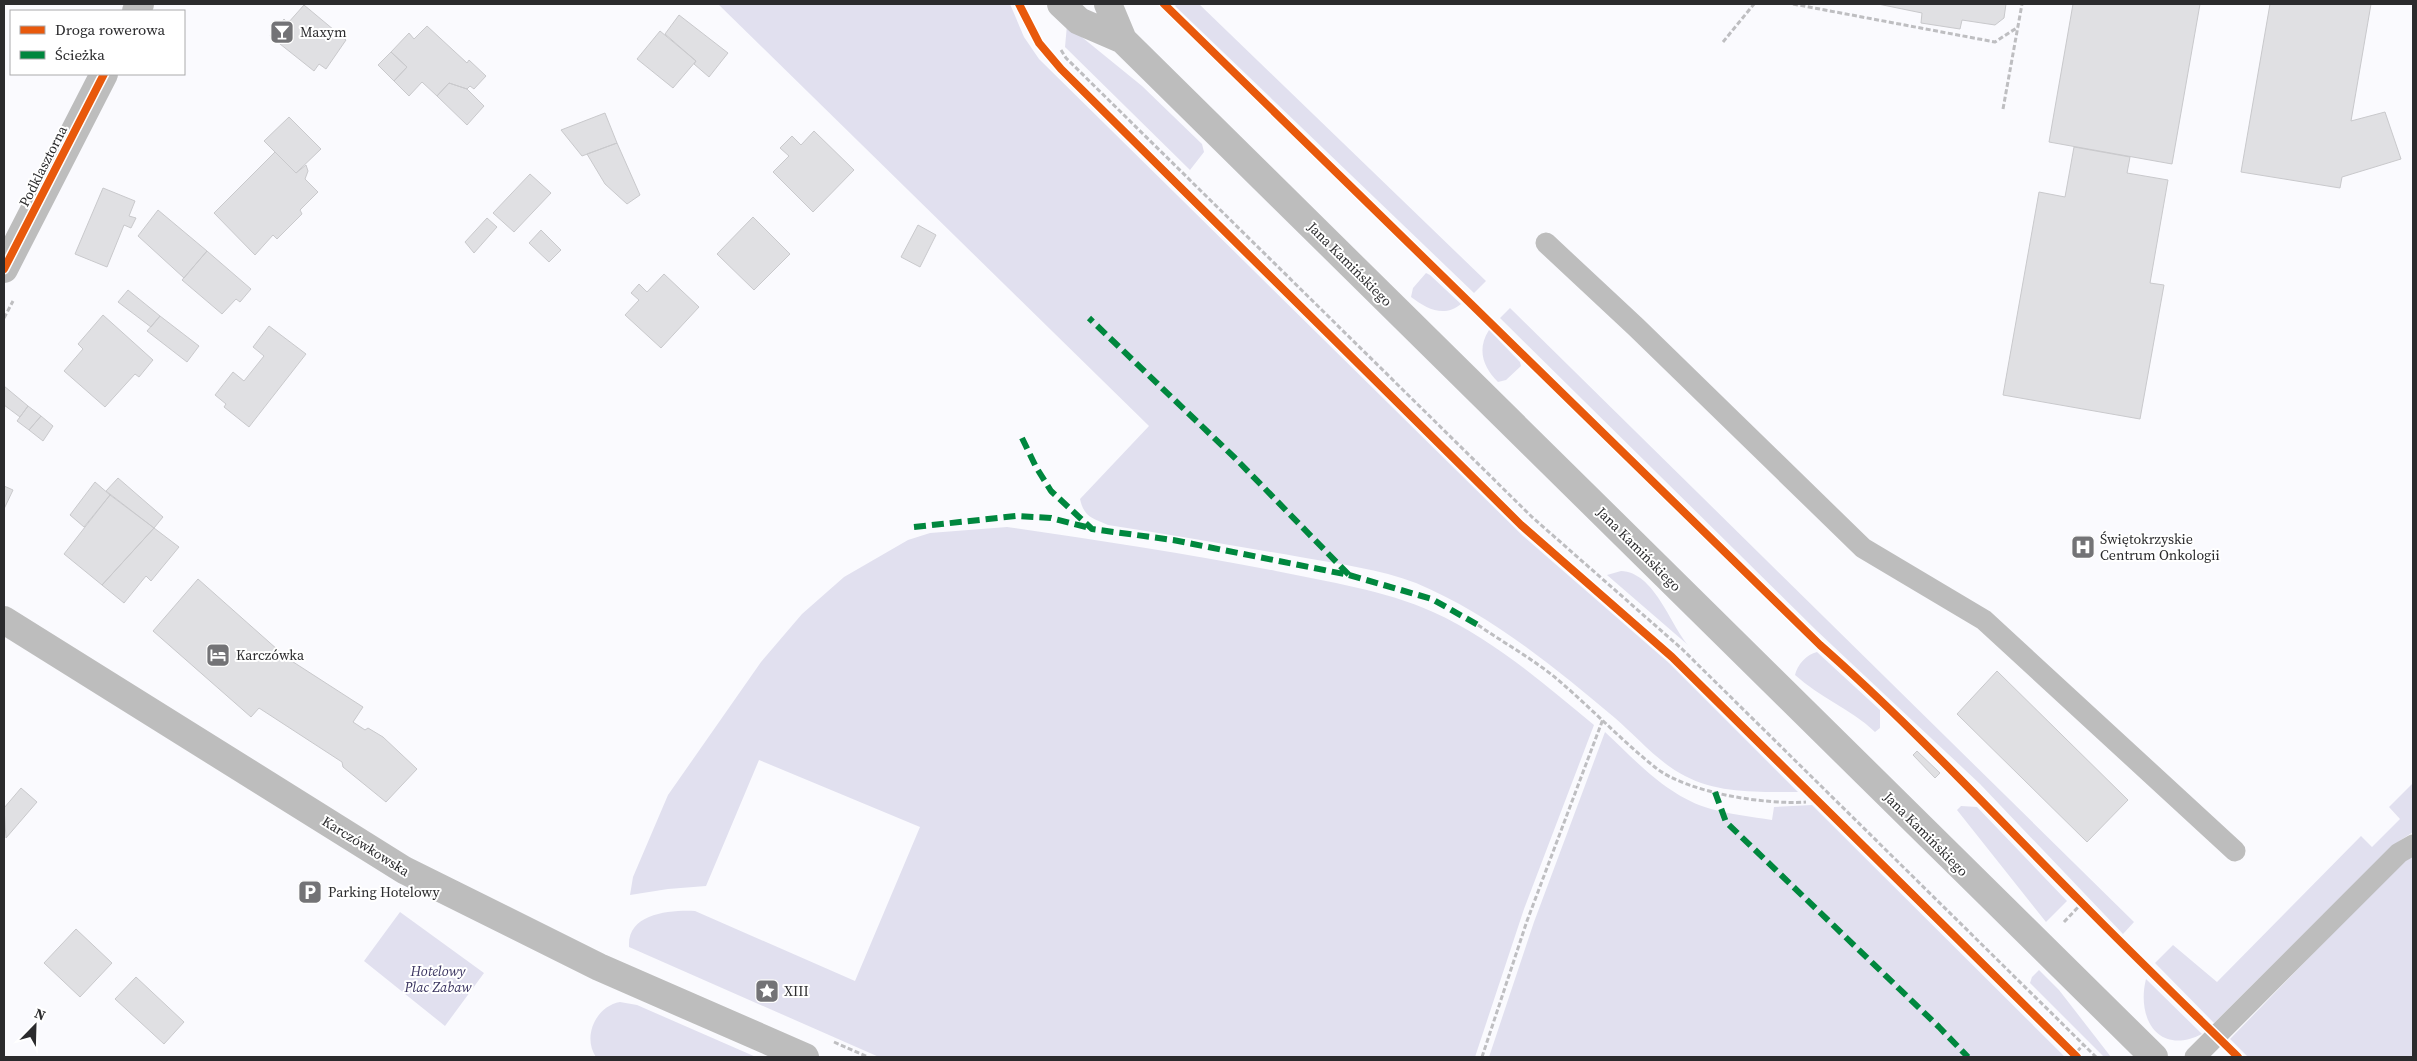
<svg xmlns="http://www.w3.org/2000/svg" width="2417" height="1061" viewBox="0 0 2417 1061" font-family="'Source Serif 4',serif">
  <style>
    .green { fill: #e1e0ef }
    .building { fill: #e0e0e3; stroke: #c9c9cc }
    .lines { fill: none; stroke-linecap: round; stroke-linejoin: round }
    .path { stroke: #bebec1; stroke-width: 3; stroke-dasharray: 5 2.5; stroke-linecap: butt }
    .service { stroke: #bdbdbd; stroke-width: 21 }
    .minor { stroke: #bdbdbd; stroke-width: 28 }
    .quiet { stroke: #00873e; stroke-width: 6; stroke-dasharray: 12 6; stroke-linecap: butt }
    .cycleway-casing { stroke: #fff; stroke-width: 11 }
    .cycleway { stroke: #e8590c; stroke-width: 8 }
    .labels { text-anchor: middle; dominant-baseline: central; stroke-width: 4; stroke-linejoin: round; paint-order: stroke }
    .poi-label { font-size: 14px; fill: #2b2b2d; stroke: #fff; text-anchor: start }
    .street-label { font-size: 14px; fill: #2b2b2d; stroke: #fff }
    .park-label { font-size: 14px; font-style: italic; fill: #39335f; stroke: #fff }
  </style>
  <rect width="100%" height="100%" fill="#fafafe"/>
  <!-- green -->
  <path class="green" d="M 718,4 L 1010,4 L 1024,37 L 1039,59 L 1523,536 L 1669,663 L 1798,792 C 1761,792 1719,794 1685,776 C 1660,764 1636,736 1615,718 C 1554,667 1490,614 1416,583 C 1380,569 1338,564 1300,557 C 1236,546 1172,535 1108,525 C 1092,518 1084,517 1080,499 L 1149,426 Z
    M 1177,4 L 1199,4 L 1486,281 L 1474,293 L 1175,6 Z
    M 1067,25 L 1142,86 L 1202,144 L 1204,152 L 1190,170 L 1065,47 Z
    M 1426,273 L 1430,275 L 1461,304 C 1444,318 1427,309 1411,297 L 1413,288 Z
    M 1510,308 L 2134,922 L 2123,934 L 1980,784 L 1817,631 L 1500,318 Z
    M 1489,330 L 1520,362 L 1521,366 L 1506,380 L 1498,382 C 1484,368 1476,350 1489,330 Z
    M 1007,527 C 1097,540 1187,554 1276,571 C 1329,582 1384,590 1433,612 C 1493,639 1544,684 1594,725 L 1524,909 L 1475,1057 L 879,1057 L 629,947 C 627,913 670,910 695,911 L 855,981 L 920,827 L 759,760 L 706,886 L 668,889 L 630,895 L 633,877 L 668,795 L 761,662 L 802,614 L 844,577 L 908,540 L 930,533 Z
    M 1621,571 C 1654,572 1670,624 1688,645 L 1607,575 Z
    M 1817,652 L 1880,710 L 1880,728 L 1875,732 C 1851,709 1819,697 1795,675 C 1797,665 1807,654 1817,652 Z
    M 1605,732 C 1636,761 1668,797 1711,809 C 1730,814 1752,817 1772,820 L 1774,807 L 1812,805 L 2064,1056 L 1489,1057 L 1534,922 Z
    M 2413,783 L 2413,832 L 2392,846 L 2214,1023 L 2155,963 L 2173,945 L 2217,982 L 2361,836 L 2372,847 L 2400,819 L 2389,807 Z
    M 1961,806 L 1977,807 L 2067,901 L 2046,922 L 1957,810 Z
    M 2413,855 L 2413,1057 L 2248,1057 L 2230,1039 L 2398,866 Z
    M 400,912 L 484,973 L 445,1026 L 364,961 Z
    M 2039,970 L 2059,990 L 2111,1057 L 2104,1057 L 2030,983 L 2032,977 Z
    M 2146,979 L 2202,1034 C 2159,1056 2136,1019 2146,979 Z
    M 620,1002 L 637,1005 L 756,1057 L 596,1057 C 582,1037 596,1006 620,1002 Z"/>
  <!-- building -->
  <path class="building" d="M 1878,4 L 2006,4 L 2004,18 L 1995,25 L 1962,20 L 1960,29 L 1921,23 L 1922,13 Z
    M 2073,4 L 2200,4 L 2172,164 L 2049,142 Z
    M 2270,4 L 2371,4 L 2351,121 L 2385,112 L 2401,159 L 2342,177 L 2340,188 L 2241,172 Z
    M 304,5 L 346,40 L 326,69 L 319,64 L 314,71 L 270,36 L 284,19 L 288,23 Z
    M 679,15 L 728,53 L 709,77 L 694,64 L 696,61 L 665,34 Z
    M 427,26 L 467,63 L 469,60 L 486,76 L 474,89 L 470,86 L 467,89 L 449,83 L 437,96 L 422,82 L 409,96 L 394,81 L 407,67 L 391,52 L 409,33 L 414,39 Z
    M 660,31 L 696,61 L 673,88 L 637,59 Z
    M 391,52 L 407,67 L 394,81 L 378,65 Z
    M 449,83 L 467,89 L 484,106 L 467,125 L 437,96 Z
    M 605,113 L 617,143 L 582,156 L 561,130 Z
    M 289,117 L 321,149 L 296,173 L 264,141 Z
    M 814,131 L 854,170 L 813,212 L 773,172 L 789,156 L 780,148 L 792,136 L 801,145 Z
    M 617,143 L 640,195 L 627,204 L 605,184 L 587,154 Z
    M 2074,147 L 2130,157 L 2127,173 L 2168,180 L 2150,283 L 2164,285 L 2140,419 L 2003,395 L 2039,192 L 2065,197 Z
    M 275,152 L 296,173 L 306,165 L 308,171 L 305,179 L 318,192 L 300,210 L 302,214 L 277,239 L 273,235 L 255,255 L 214,213 Z
    M 530,174 L 551,193 L 514,232 L 493,213 Z
    M 103,188 L 135,201 L 129,216 L 136,218 L 131,228 L 124,225 L 107,267 L 75,254 Z
    M 158,210 L 207,251 L 184,278 L 138,236 Z
    M 753,217 L 790,254 L 754,290 L 717,254 Z
    M 487,218 L 497,227 L 474,253 L 465,242 Z
    M 918,225 L 936,235 L 920,267 L 901,257 Z
    M 541,230 L 561,250 L 549,262 L 529,243 Z
    M 207,251 L 251,289 L 240,302 L 236,299 L 222,314 L 182,280 Z
    M 664,274 L 699,307 L 661,348 L 625,315 L 639,300 L 631,293 L 639,284 L 647,292 Z
    M 128,290 L 160,316 L 151,327 L 118,302 Z
    M 103,315 L 153,360 L 139,377 L 135,374 L 105,407 L 64,371 L 83,349 L 78,344 Z
    M 160,316 L 199,346 L 187,362 L 147,331 Z
    M 269,326 L 306,354 L 249,427 L 224,407 L 226,404 L 215,395 L 233,372 L 244,381 L 264,356 L 253,347 Z
    M 4,386 L 28,406 L 20,417 L 4,405 Z
    M 28,406 L 41,416 L 29,430 L 17,421 Z
    M 41,416 L 53,426 L 43,441 L 29,430 Z
    M 118,478 L 163,517 L 154,528 L 106,491 Z
    M 95,482 L 110,495 L 84,527 L 70,515 Z
    M 4,486 L 13,490 L 4,509 Z
    M 110,495 L 154,528 L 102,585 L 64,554 Z
    M 154,528 L 179,547 L 151,581 L 146,576 L 124,603 L 102,585 Z
    M 198,579 L 287,658 L 363,707 L 353,722 L 365,730 L 368,728 L 383,737 L 417,769 L 386,802 L 343,767 L 342,762 L 259,708 L 251,717 L 153,631 Z
    M 1997,671 L 2128,800 L 2087,842 L 1957,714 Z
    M 1917,751 L 1940,773 L 1935,778 L 1913,755 Z
    M 21,788 L 37,802 L 6,838 L 4,808 Z
    M 76,929 L 112,963 L 80,997 L 44,963 Z
    M 136,977 L 184,1022 L 164,1044 L 115,999 Z"/>
  <g class="lines">
    <!-- path -->
    <path class="path" d="M 1793,4 L 1995,42 L 2018,27
      M 1723,42 L 1754,4
      M 1061,50 L 1066,58 L 1532,517 L 1682,649 L 2096,1057
      M 2003,109 L 2022,4
      M 4,318 L 13,301
      M 1478,625 C 1504,643 1533,659 1557,679 C 1590,707 1621,740 1656,768 C 1688,793 1766,805 1806,802
      M 2064,922 L 2082,903
      M 834,1042 L 868,1057
      M 1482,1057 L 1527,921 L 1603,719
      M 2072,1057 L 2083,1045"/>
    <!-- service -->
    <path class="service" d="M 1546,243 L 1636,327 L 1863,548 L 1984,620 L 2235,851
      M 2195,1057 L 2399,853 L 2413,845"/>
    <!-- minor -->
    <path class="minor" d="M 1061,4 L 1079,21 L 1123,40 L 2154,1057
      M 1108,4 L 1123,40
      M 136,11 L 140,4
      M 4,269 L 104,74
      M 4,620 L 404,870 L 599,967 L 805,1057"/>
    <!-- quiet -->
    <path class="quiet" d="M 1022,438 L 1036,467 L 1051,491 L 1092,529 L 1173,540 L 1349,575 L 1235,458 L 1089,318
      M 914,527 L 1016,516 L 1051,518 L 1090,528
      M 1349,575 L 1432,599 L 1478,625
      M 1715,792 L 1726,822 L 1939,1027 L 1968,1057"/>
    <!-- cycleway casing -->
    <g class="cycleway-casing">
      <path id="cycleway" d="M 1019,4 L 1039,43 L 1061,69 L 1521,525 L 1672,657 L 2077,1057
        M 1164,4 L 1820,645 C 1911,725 1993,814 2079,900 C 2131,953 2185,1005 2238,1057
        M 4,269 L 104,74"/>
    </g>
    <!-- cycleway -->
    <use href="#cycleway" class="cycleway"/>
  </g>
  <!-- icons -->
  <defs>
    <g id="bar-square" transform="scale(1.25)"><rect x="-9" y="-9" width="18" height="18" rx="4" fill="#737376" stroke="#fff"/><path d="M-6-5H6L.8 .8V4.5H3.5V6h-7V4.5H-.8V.8Z" fill="#fff"/></g>
    <g id="hospital-square" transform="scale(1.25)"><rect x="-9" y="-9" width="18" height="18" rx="4" fill="#737376" stroke="#fff"/><path d="M-5-5h3v3.5h4V-5h3V5h-3V1.5h-4V5h-3Z" fill="#fff"/></g>
    <g id="hotel-square" transform="scale(1.25)"><rect x="-9" y="-9" width="18" height="18" rx="4" fill="#737376" stroke="#fff"/><path d="M-6-4.5h1.5V1H6V5H4.5V3h-9V5H-6ZM-4 0a1.8 1.8 0 1 1 3.6 0ZM.5 0V-2.5h3Q6-2.5 6 0Z" fill="#fff"/></g>
    <g id="parking-square" transform="scale(1.25)"><rect x="-9" y="-9" width="18" height="18" rx="4" fill="#737376" stroke="#fff"/><path d="M-3.5-5.5H1a3.5 3.5 0 0 1 0 7H-1V5.5H-3.5ZM-1-3.4V-.6H.8a1.4 1.4 0 0 0 0-2.8Z" fill="#fff"/></g>
    <g id="sight-square" transform="scale(1.25)"><rect x="-9" y="-9" width="18" height="18" rx="4" fill="#737376" stroke="#fff"/><path d="M0-6L1.8-2.2L6-1.7L2.9 1.2L3.7 5.4L0 3.3L-3.7 5.4L-2.9 1.2L-6-1.7L-1.8-2.2Z" fill="#fff"/></g>
  </defs>
  <g fill-rule="evenodd">
    <use href="#bar-square" x="282" y="32"/>
    <use href="#hospital-square" x="2083" y="547"/>
    <use href="#hotel-square" x="218" y="655"/>
    <use href="#parking-square" x="310" y="892"/>
    <use href="#sight-square" x="767" y="991"/>
  </g>
  <g class="labels">
    <!-- poi labels -->
    <g class="poi-label">
      <text x="300" y="32">Maxym</text>
      <text x="2100" y="539">Świętokrzyskie<tspan x="2100" dy="16">Centrum Onkologii</tspan></text>
      <text x="236" y="655">Karczówka</text>
      <text x="328" y="892">Parking Hotelowy</text>
      <text x="784" y="991">XIII</text>
    </g>
    <!-- street labels -->
    <g class="street-label">
      <text transform="translate(43 166) rotate(-63)">Podklasztorna</text>
      <text transform="translate(1350 264) rotate(45)">Jana Kamińskiego</text>
      <text transform="translate(1639 549) rotate(45)">Jana Kamińskiego</text>
      <text transform="translate(1926 834) rotate(45)">Jana Kamińskiego</text>
      <text transform="translate(366 846) rotate(32)">Karczówkowska</text>
    </g>
    <!-- park labels -->
    <g class="park-label">
      <text x="438" y="971">Hotelowy<tspan x="438" dy="16">Plac Zabaw</tspan></text>
    </g>
  </g>
  <!-- border -->
  <rect width="2417" height="1061" fill="none" stroke="#2b2b2d" stroke-width="10"/>
  <!-- legend -->
  <rect x="10" y="10" width="175" height="65" fill="#ffffff" stroke="#aaaaab"/>
  <rect x="20" y="26" width="25" height="8" fill="#e8590c" stroke="#aaaaab"/>
  <text x="55" y="35" font-size="15" fill="#2b2b2d">Droga rowerowa</text>
  <rect x="20" y="51" width="25" height="8" fill="#00873e" stroke="#aaaaab"/>
  <text x="55" y="60" font-size="15" fill="#2b2b2d">Ścieżka</text>
  <!-- north arrow -->
  <g transform="translate(35 1026) rotate(23)" stroke="#ffffff" stroke-width="4" paint-order="stroke">
  <path d="M0-4L9 19L0 12L-9 19Z" fill="#2b2b2d"/>
  <text y="-8" font-size="14" font-weight="bold" text-anchor="middle" fill="#2b2b2d">N</text>
  </g>
</svg>
